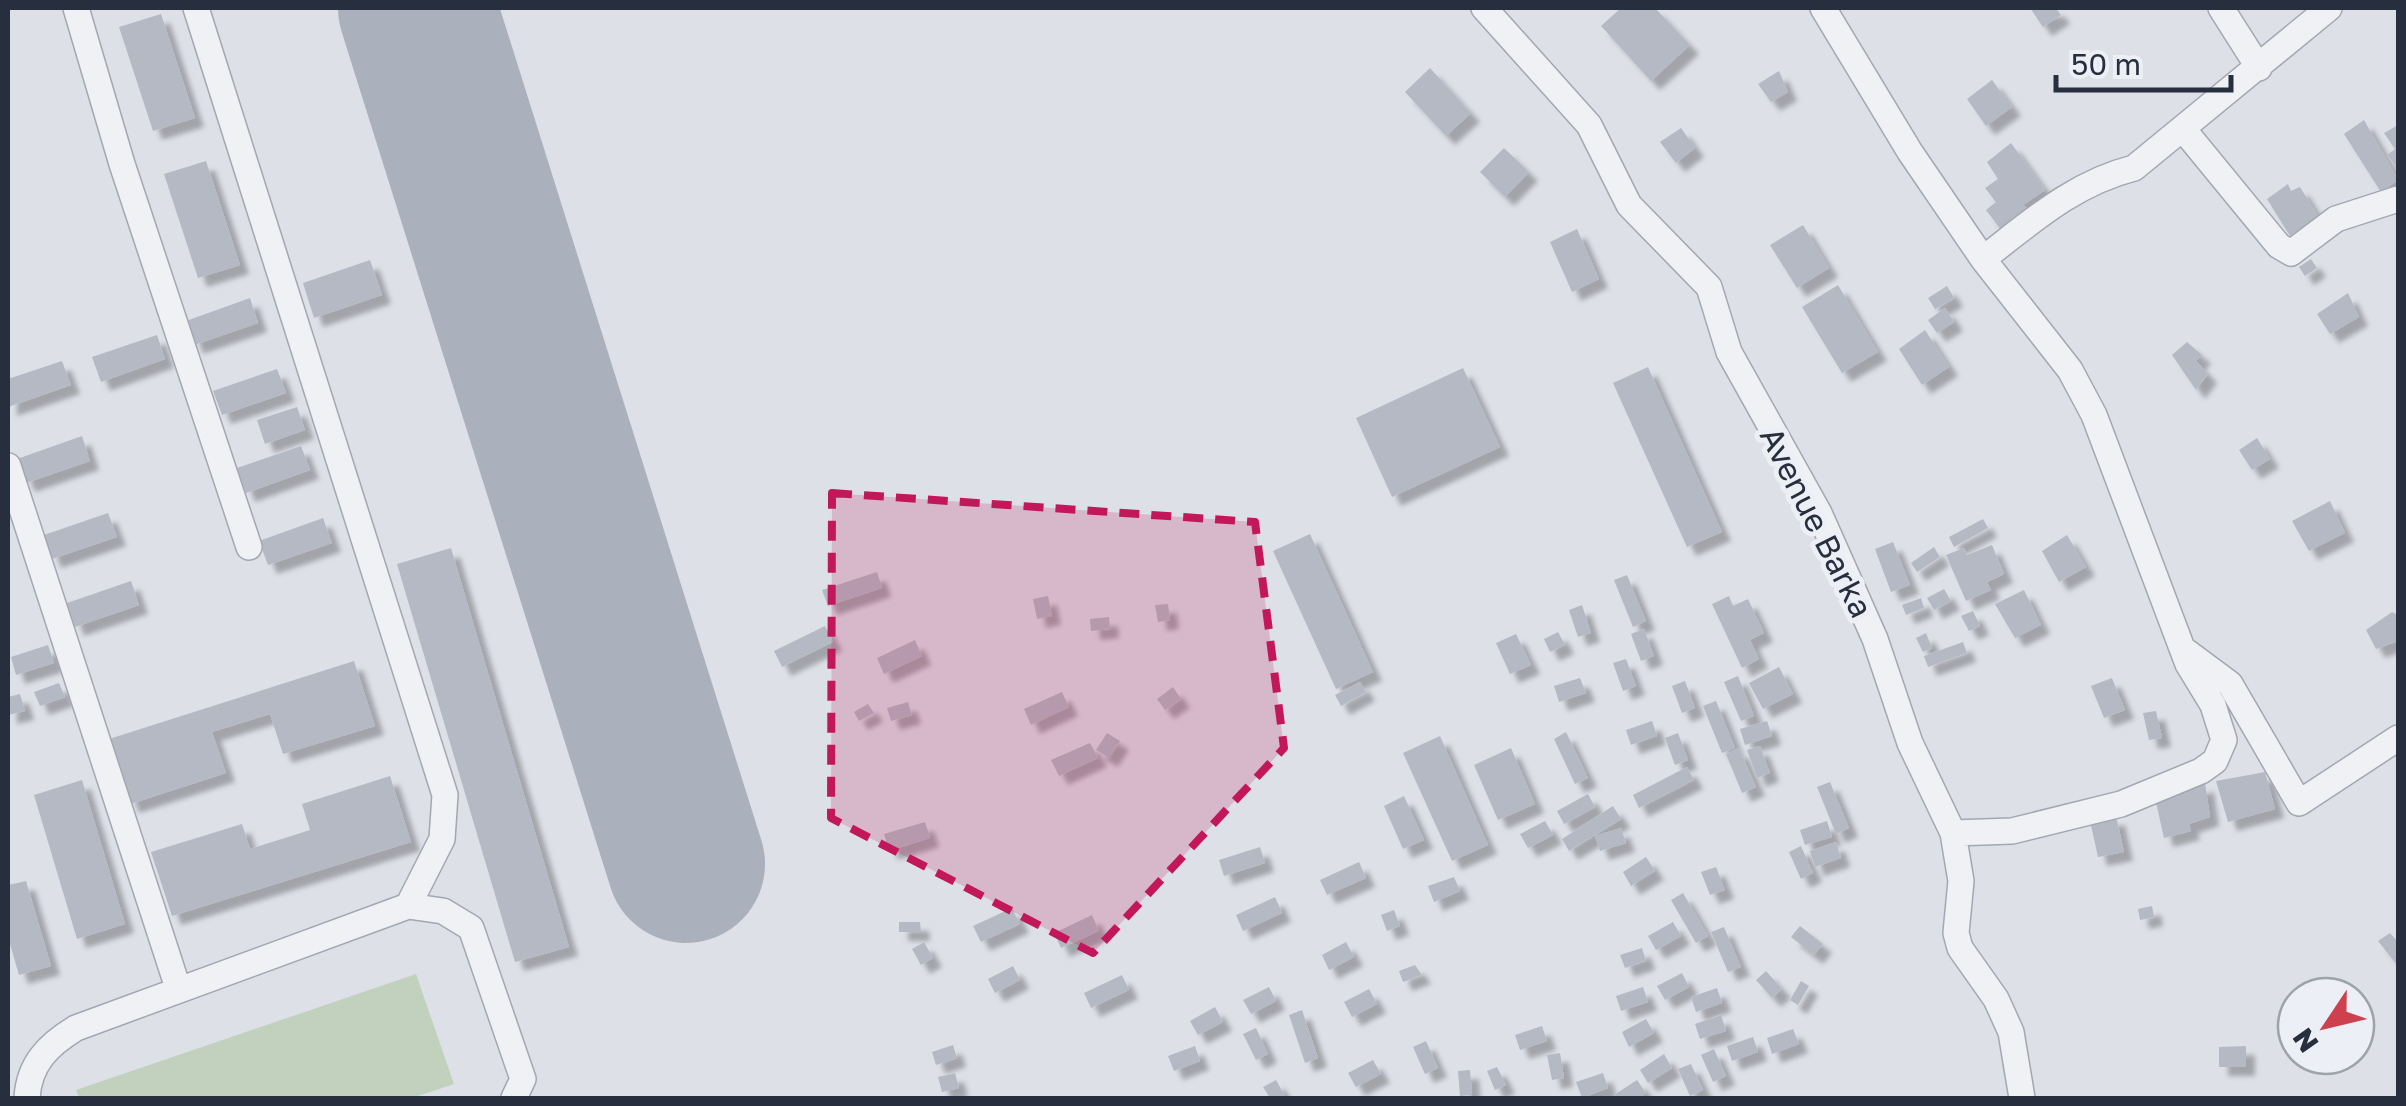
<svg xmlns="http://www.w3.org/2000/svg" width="2406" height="1106" viewBox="0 0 2406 1106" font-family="'Golos Text',sans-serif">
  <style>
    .green { fill: #c2d1be }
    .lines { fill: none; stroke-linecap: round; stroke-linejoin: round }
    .runway { stroke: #aab0bc; stroke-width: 158 }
    .building { fill: #b4b9c3; filter: url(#shadow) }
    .minor-casing { stroke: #a3a7b1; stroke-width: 28 }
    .minor { stroke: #eff1f5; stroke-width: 25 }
    .marked { fill: #c2185b; fill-opacity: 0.2; stroke: #c2185b; stroke-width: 8; stroke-dasharray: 20 12; stroke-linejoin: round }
    .labels { text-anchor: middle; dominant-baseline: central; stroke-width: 10; stroke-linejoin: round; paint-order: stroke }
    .street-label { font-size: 32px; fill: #272e3d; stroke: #eceff5 }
  </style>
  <defs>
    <filter id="shadow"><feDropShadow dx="9" dy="9" stdDeviation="2.5" flood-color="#0004"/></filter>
  </defs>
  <rect width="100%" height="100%" fill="#dde0e7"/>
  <!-- green -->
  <path class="green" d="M 416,974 L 454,1084 L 412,1098 L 79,1098 L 76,1090 Z"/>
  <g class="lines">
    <!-- runway -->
    <path class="runway" d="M 417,8 L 686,864"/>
  </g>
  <!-- building -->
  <path class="building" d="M 1621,8 L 1655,8 L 1690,45 L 1651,81 L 1601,26 Z
    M 2030,8 L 2056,8 L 2061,15 L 2043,27 Z
    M 161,14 L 195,118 L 153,131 L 119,27 Z
    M 1430,68 L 1471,113 L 1446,136 L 1405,92 Z
    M 1779,71 L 1788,92 L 1771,102 L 1758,84 Z
    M 1992,80 L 2012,107 L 1986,126 L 1967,99 Z
    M 2364,120 L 2398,180 L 2381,192 L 2344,134 Z
    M 2398,125 L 2398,169 L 2387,155 L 2395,149 L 2384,133 Z
    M 1681,128 L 1695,148 L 1676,163 L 1660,142 Z
    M 2011,143 L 2045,190 L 2023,205 L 2029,210 L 2002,231 L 1986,210 L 1996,202 L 1985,188 L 1998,179 L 1987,162 Z
    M 1504,148 L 1529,172 L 1505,197 L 1480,172 Z
    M 206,161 L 240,265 L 198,278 L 164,174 Z
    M 2288,184 L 2291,191 L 2300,187 L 2319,218 L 2290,236 L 2267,199 Z
    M 1803,225 L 1829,268 L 1797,288 L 1770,245 Z
    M 1577,229 L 1599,279 L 1572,292 L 1550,242 Z
    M 2311,259 L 2317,268 L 2305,276 L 2299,267 Z
    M 370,260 L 382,295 L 314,318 L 303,283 Z
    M 1838,285 L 1878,352 L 1842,373 L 1802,307 Z
    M 1947,286 L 1954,298 L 1935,309 L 1928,298 Z
    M 2348,293 L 2359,317 L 2330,334 L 2317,314 Z
    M 250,298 L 258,323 L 194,345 L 186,321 Z
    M 1945,308 L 1954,322 L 1937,333 L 1928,320 Z
    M 1925,330 L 1949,367 L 1922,385 L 1899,349 Z
    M 157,335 L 165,359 L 101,382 L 92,357 Z
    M 2187,342 L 2202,355 L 2196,361 L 2208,374 L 2196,390 L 2172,355 Z
    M 62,361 L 71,385 L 8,407 L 8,379 Z
    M 1648,367 L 1722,532 L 1687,547 L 1613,383 Z
    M 1463,368 L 1500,447 L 1392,497 L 1356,418 Z
    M 277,369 L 286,393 L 222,415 L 213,391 Z
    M 297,407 L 305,430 L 265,444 L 257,420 Z
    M 82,436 L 90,461 L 26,483 L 17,459 Z
    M 2257,438 L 2270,459 L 2252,470 L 2239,450 Z
    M 301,446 L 310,470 L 246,493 L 237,468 Z
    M 2330,501 L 2345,533 L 2309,551 L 2292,521 Z
    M 108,513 L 117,537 L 52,559 L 44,535 Z
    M 323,518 L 332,543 L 268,565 L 259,541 Z
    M 1983,519 L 1988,528 L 1954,547 L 1949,537 Z
    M 1310,534 L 1373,672 L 1336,689 L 1273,551 Z
    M 2067,535 L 2086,567 L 2059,582 L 2042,551 Z
    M 1893,542 L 1910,585 L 1891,592 L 1875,549 Z
    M 1992,545 L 2004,574 L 1987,582 L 1991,590 L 1966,601 L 1946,555 L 1964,548 L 1967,555 Z
    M 1934,547 L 1940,557 L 1917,572 L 1911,563 Z
    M 451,548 L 569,947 L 515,962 L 397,564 Z
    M 877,572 L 882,588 L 828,606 L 822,590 Z
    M 1627,575 L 1646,621 L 1633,627 L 1614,580 Z
    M 131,581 L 139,605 L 75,627 L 67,603 Z
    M 1944,589 L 1951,601 L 1934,610 L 1927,598 Z
    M 2024,590 L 2041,625 L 2015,638 L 1995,604 Z
    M 1048,596 L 1052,616 L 1037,619 L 1033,599 Z
    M 1729,596 L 1733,606 L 1748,599 L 1764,633 L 1750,640 L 1759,659 L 1742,668 L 1712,604 Z
    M 1921,598 L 1924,608 L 1906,615 L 1902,605 Z
    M 1168,604 L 1170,620 L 1158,622 L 1155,605 Z
    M 1582,605 L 1591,633 L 1578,637 L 1569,610 Z
    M 1973,611 L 1980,626 L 1969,631 L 1961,616 Z
    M 2392,612 L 2398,615 L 2398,641 L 2376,649 L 2366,630 Z
    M 1109,617 L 1110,629 L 1091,631 L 1090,619 Z
    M 825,626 L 833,642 L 782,667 L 774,651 Z
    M 1644,629 L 1654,656 L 1641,661 L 1631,634 Z
    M 1558,632 L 1565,645 L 1550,652 L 1544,639 Z
    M 1926,633 L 1932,648 L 1923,652 L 1916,638 Z
    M 1516,634 L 1531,665 L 1510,674 L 1496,643 Z
    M 915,640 L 922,656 L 884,674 L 877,658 Z
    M 1963,642 L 1967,653 L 1928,667 L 1924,656 Z
    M 48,645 L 54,663 L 16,675 L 11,657 Z
    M 1626,659 L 1636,686 L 1623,691 L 1613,663 Z
    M 354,661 L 375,726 L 283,754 L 270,714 L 212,732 L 226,773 L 130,804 L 109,739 Z
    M 1779,667 L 1793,694 L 1763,709 L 1749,683 Z
    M 1738,676 L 1754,716 L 1741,721 L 1724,682 Z
    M 1580,678 L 1586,693 L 1559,702 L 1554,686 Z
    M 2112,678 L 2125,710 L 2104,718 L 2091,686 Z
    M 1685,681 L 1695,708 L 1682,713 L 1672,686 Z
    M 1360,682 L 1366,692 L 1341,706 L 1335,695 Z
    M 59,683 L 65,697 L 40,706 L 34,692 Z
    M 1173,687 L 1181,699 L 1165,710 L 1157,699 Z
    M 1062,692 L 1069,707 L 1031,725 L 1024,709 Z
    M 20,694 L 25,711 L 8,715 L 8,697 Z
    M 1716,701 L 1735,748 L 1722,753 L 1703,706 Z
    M 908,702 L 912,715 L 891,721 L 887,708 Z
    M 868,704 L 874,713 L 859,721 L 854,712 Z
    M 2156,711 L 2162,738 L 2149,740 L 2143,713 Z
    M 1652,721 L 1657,736 L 1631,745 L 1626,730 Z
    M 1767,721 L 1772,736 L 1745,745 L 1740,729 Z
    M 1566,732 L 1588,778 L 1575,784 L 1554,739 Z
    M 1107,733 L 1120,741 L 1109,758 L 1096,750 Z
    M 1678,733 L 1688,760 L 1675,765 L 1665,738 Z
    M 1440,736 L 1488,845 L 1452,861 L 1403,753 Z
    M 1090,743 L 1098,758 L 1059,776 L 1051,760 Z
    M 1760,746 L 1770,773 L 1757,778 L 1747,750 Z
    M 1511,748 L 1535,804 L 1498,820 L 1474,765 Z
    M 1739,748 L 1756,787 L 1742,793 L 1726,754 Z
    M 1687,767 L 1694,780 L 1639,808 L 1633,795 Z
    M 2265,772 L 2275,809 L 2228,822 L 2216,781 Z
    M 390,776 L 411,842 L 172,916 L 151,852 L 242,824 L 250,849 L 310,830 L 302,804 Z
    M 82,780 L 125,924 L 77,939 L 34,795 Z
    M 1830,782 L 1849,828 L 1836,834 L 1817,787 Z
    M 2205,783 L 2210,817 L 2189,824 L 2191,831 L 2164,838 L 2155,798 Z
    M 1588,794 L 1595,807 L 1564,824 L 1557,811 Z
    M 1404,796 L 1424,840 L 1403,849 L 1384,806 Z
    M 1613,806 L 1621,819 L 1569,851 L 1562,839 Z
    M 2116,816 L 2124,852 L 2098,857 L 2090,821 Z
    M 1545,821 L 1553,835 L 1528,848 L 1520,834 Z
    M 1827,821 L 1832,837 L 1805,845 L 1800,830 Z
    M 925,822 L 930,838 L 889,851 L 884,834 Z
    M 1621,828 L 1626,843 L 1600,851 L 1595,836 Z
    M 1836,842 L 1841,858 L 1815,867 L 1810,851 Z
    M 1801,846 L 1813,873 L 1801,879 L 1789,852 Z
    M 1260,847 L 1265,863 L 1224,876 L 1219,860 Z
    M 1646,857 L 1655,871 L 1631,886 L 1623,872 Z
    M 1359,862 L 1366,878 L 1327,895 L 1320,880 Z
    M 1716,867 L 1725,890 L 1710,895 L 1701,872 Z
    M 1454,877 L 1460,891 L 1434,902 L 1428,886 Z
    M 26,881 L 51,966 L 19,975 L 8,937 L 8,885 Z
    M 1683,893 L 1708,936 L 1696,943 L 1671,900 Z
    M 1275,897 L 1282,913 L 1243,931 L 1236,915 Z
    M 2152,906 L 2154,917 L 2140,920 L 2138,909 Z
    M 1012,908 L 1020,924 L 981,942 L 973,926 Z
    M 1394,910 L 1400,926 L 1387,931 L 1381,915 Z
    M 1092,915 L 1099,931 L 1061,948 L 1054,933 Z
    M 899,922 L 920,922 L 921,932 L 899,932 Z
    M 1673,922 L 1681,936 L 1656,950 L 1648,936 Z
    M 1800,926 L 1823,944 L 1814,955 L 1791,937 Z
    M 1724,927 L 1741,967 L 1728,972 L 1711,932 Z
    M 2390,933 L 2398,942 L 2398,966 L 2378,941 Z
    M 924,942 L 933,958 L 921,965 L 912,949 Z
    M 1346,942 L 1354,957 L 1329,970 L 1322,955 Z
    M 1642,948 L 1646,961 L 1625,968 L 1620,955 Z
    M 1415,965 L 1422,975 L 1403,982 L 1399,971 Z
    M 1013,966 L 1020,980 L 995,993 L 988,979 Z
    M 1766,971 L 1782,989 L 1772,998 L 1756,980 Z
    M 1682,973 L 1689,987 L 1665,1000 L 1657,986 Z
    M 1122,975 L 1129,990 L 1091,1008 L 1084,993 Z
    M 1801,981 L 1809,986 L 1798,1005 L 1790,1000 Z
    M 1269,987 L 1276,1001 L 1251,1014 L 1243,1000 Z
    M 1643,987 L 1648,1002 L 1621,1011 L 1616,996 Z
    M 1717,988 L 1722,1003 L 1696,1012 L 1691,997 Z
    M 1369,989 L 1377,1004 L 1352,1017 L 1344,1002 Z
    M 1215,1007 L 1223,1022 L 1198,1035 L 1190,1021 Z
    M 1302,1010 L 1318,1058 L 1305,1063 L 1289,1015 Z
    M 1721,1015 L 1726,1031 L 1700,1039 L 1695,1024 Z
    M 1646,1019 L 1654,1033 L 1629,1047 L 1622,1032 Z
    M 1542,1026 L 1547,1041 L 1520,1050 L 1515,1035 Z
    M 1256,1028 L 1268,1054 L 1256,1060 L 1243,1034 Z
    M 1793,1029 L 1799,1044 L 1772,1054 L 1767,1038 Z
    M 1753,1037 L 1758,1052 L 1732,1061 L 1727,1046 Z
    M 1426,1041 L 1438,1068 L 1425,1074 L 1413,1047 Z
    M 953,1045 L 957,1058 L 936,1065 L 932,1052 Z
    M 1195,1046 L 1200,1061 L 1174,1071 L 1168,1056 Z
    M 2246,1046 L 2246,1067 L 2219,1067 L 2219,1047 Z
    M 1714,1049 L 1726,1076 L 1713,1082 L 1701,1055 Z
    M 1560,1053 L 1564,1078 L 1552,1080 L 1547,1055 Z
    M 1664,1054 L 1672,1068 L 1648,1083 L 1640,1070 Z
    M 1373,1060 L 1381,1074 L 1356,1087 L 1348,1073 Z
    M 1691,1064 L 1703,1090 L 1690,1096 L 1678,1069 Z
    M 1497,1067 L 1506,1085 L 1495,1090 L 1487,1071 Z
    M 1470,1070 L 1472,1095 L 1460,1096 L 1458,1071 Z
    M 955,1073 L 959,1088 L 942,1092 L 938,1077 Z
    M 1603,1073 L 1608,1088 L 1582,1098 L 1576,1082 Z
    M 1276,1080 L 1286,1098 L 1270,1098 L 1263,1087 Z
    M 1637,1080 L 1646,1093 L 1638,1098 L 1616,1098 L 1614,1095 Z"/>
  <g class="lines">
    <!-- minor casing -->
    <g class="minor-casing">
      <path id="minor" d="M 76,8 L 122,164 L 249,547
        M 196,8 L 445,795 L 442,839 L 408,906
        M 1484,8 L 1589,125 L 1629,205 L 1709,287 L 1729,352 L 1819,513 L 1875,639 L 1910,743 L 1953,833 L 1961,881 L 1956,933 L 1960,948 L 1996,999 L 2011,1032 L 2022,1098
        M 1823,8 L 1910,152 L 1983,259 L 2070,370 L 2094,415 L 2188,664 L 2213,705 L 2224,740 L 2215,761 L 2201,771 L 2121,804 L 2012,831 L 1953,833
        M 2221,8 L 2259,68
        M 2183,129 L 2279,246 L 2291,253 L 2336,219 L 2398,199
        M 1983,259 C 2031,222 2074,183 2134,168 L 2329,8
        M 8,466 L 178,988
        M 2187,652 L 2230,684 L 2299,803 L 2398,738
        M 27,1098 C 29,1064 48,1045 76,1028 L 408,906 L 443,911 L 471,928 L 523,1079 L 514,1098"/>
    </g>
    <!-- minor -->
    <use href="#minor" class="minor"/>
  </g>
  <!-- marked area -->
  <path class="marked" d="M 832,493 L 1255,522 L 1284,748 L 1093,953 L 831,818 Z"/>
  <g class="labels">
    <!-- street labels -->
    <g class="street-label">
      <text transform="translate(1817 522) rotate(63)">Avenue Barka</text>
    </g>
  </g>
  <!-- border -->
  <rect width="2406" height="1106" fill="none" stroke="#272e3d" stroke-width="20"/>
  <!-- north arrow -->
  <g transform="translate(2326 1026) rotate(235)"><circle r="48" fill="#eceff5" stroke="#9da2ab" stroke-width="2.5"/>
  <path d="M0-8L18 38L0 25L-18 38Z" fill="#cd414f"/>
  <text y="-15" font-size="28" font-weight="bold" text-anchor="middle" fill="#272e3d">N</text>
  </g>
  <!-- scale -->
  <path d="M2056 75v15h175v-15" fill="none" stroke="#272e3d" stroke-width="5"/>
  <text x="2071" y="75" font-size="30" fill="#272e3d" stroke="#eceff5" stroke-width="8" paint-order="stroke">50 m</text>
</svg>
